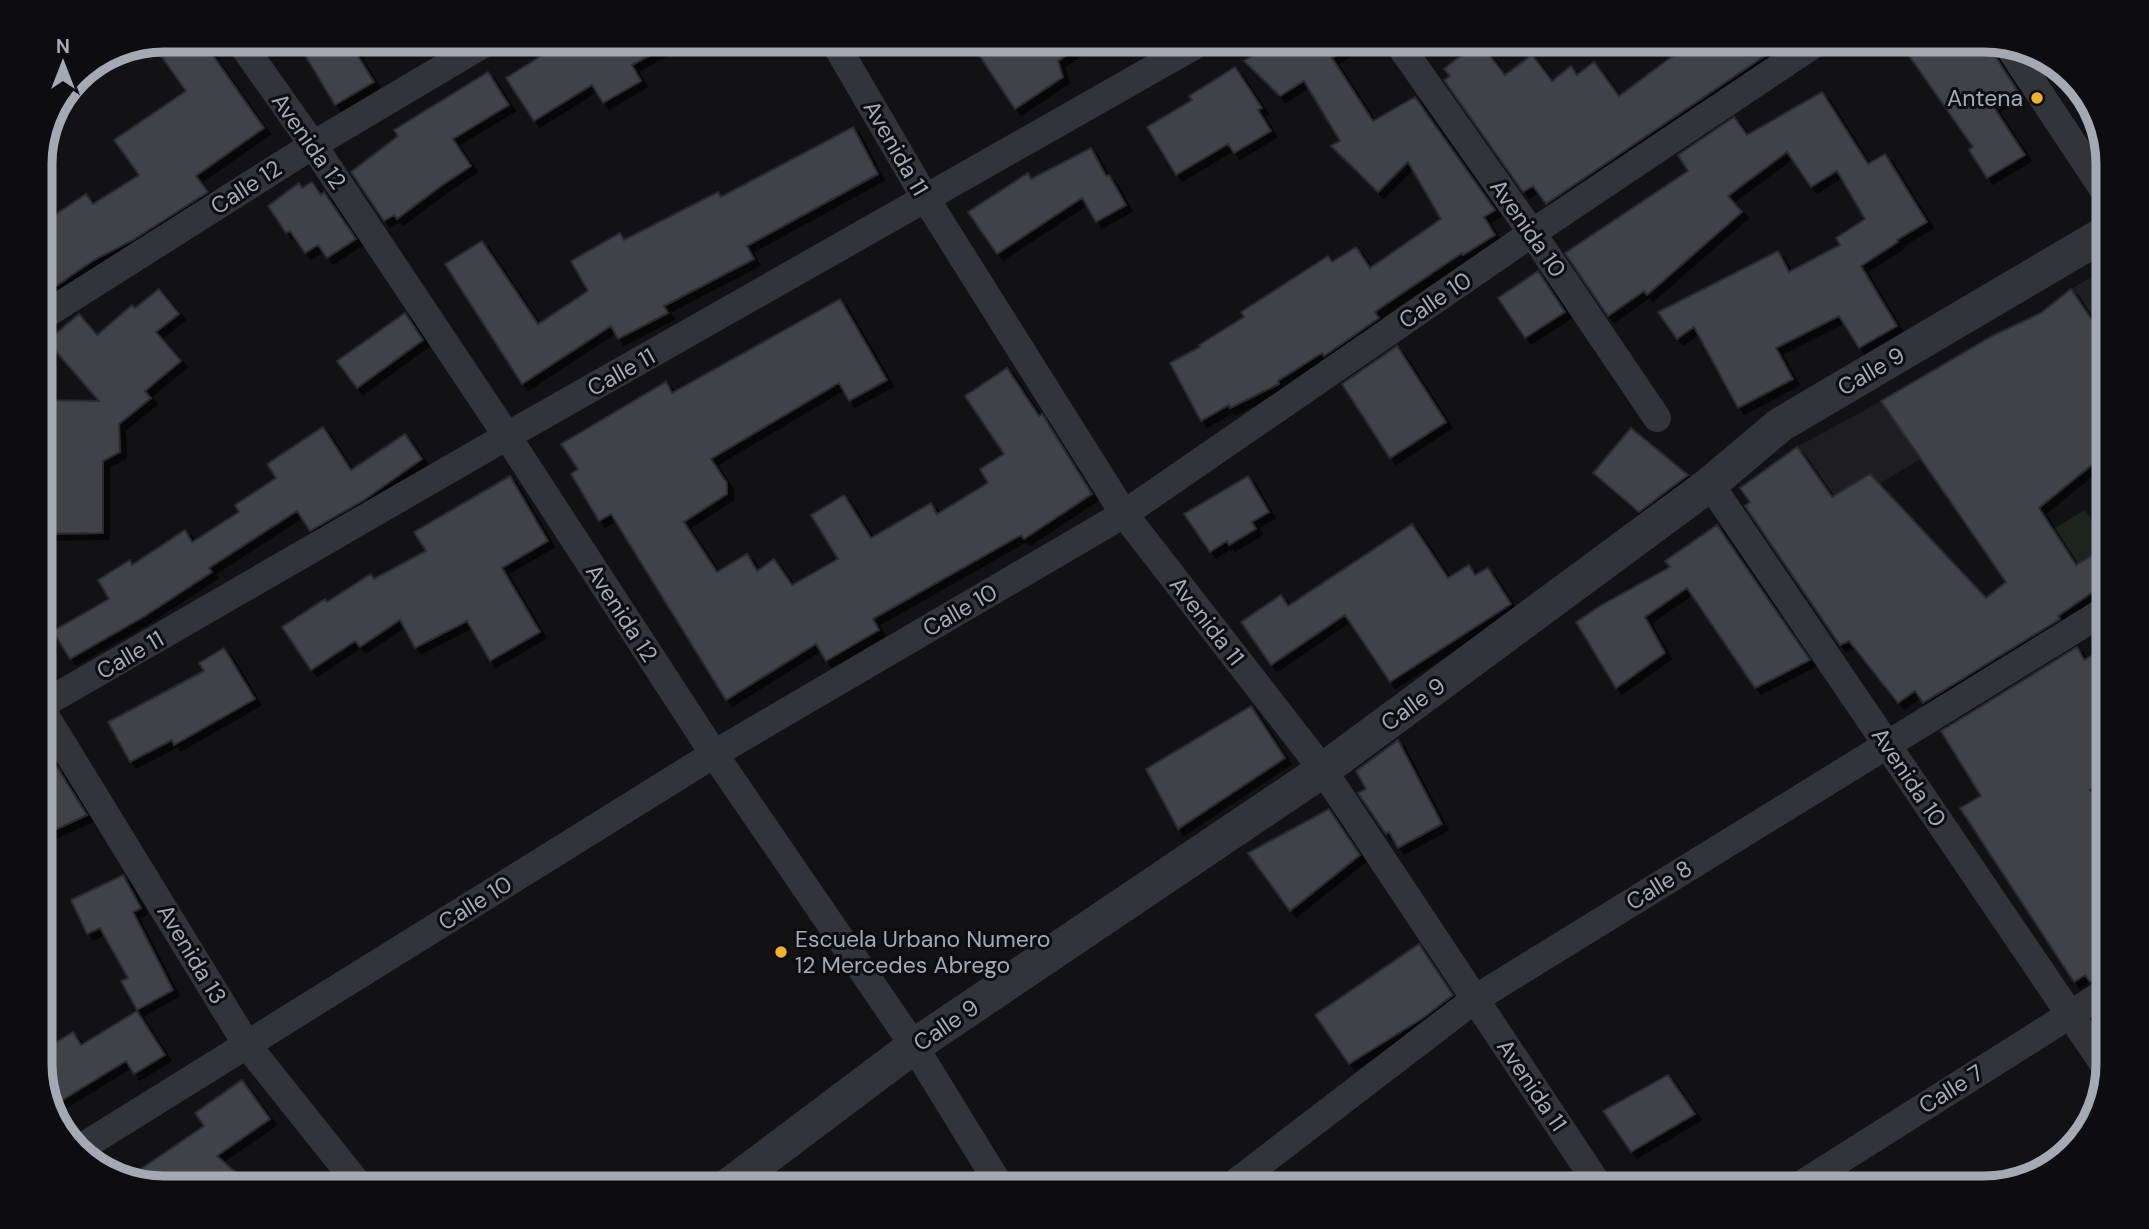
<svg xmlns="http://www.w3.org/2000/svg" width="2149" height="1229" viewBox="0 0 2149 1229" font-family="'DM Sans',sans-serif">
  <style>
    .built { fill: #1e1e21 }
    .green { fill: #1d241e }
    .building { fill: #414247; stroke: #2c2c30; stroke-width: 2; filter: url(#shadow) }
    .lines { fill: none; stroke-linecap: round; stroke-linejoin: round }
    .minor { stroke: #333439; stroke-width: 28 }
    .tertiary { stroke: #333439; stroke-width: 35 }
    .poi-dot { fill: #eeb230; stroke: #0d0d0f; stroke-width: 2.5 }
    .labels { text-anchor: middle; dominant-baseline: central; stroke-width: 6; stroke-linejoin: round; paint-order: stroke }
    .poi-label { font-size: 23px; fill: #a4a9b4; stroke: #0d0d0f; text-anchor: end }
    .street-label { font-size: 23px; fill: #a4a9b4; stroke: #0d0d0f }
    .rim { fill: none; stroke: #a4a9b4; stroke-width: 9 }
  </style>
  <defs>
    <filter id="shadow"><feDropShadow dx="6" dy="6" stdDeviation="0" flood-color="#0009"/></filter>
  </defs>
  <rect width="100%" height="100%" fill="#121214"/>
  <!-- built -->
  <path class="built" d="M 2109,267 L 2109,315 L 2094,323 L 2071,289 Z
    M 1881,401 L 1921,459 L 1879,484 L 1869,474 L 1832,497 L 1797,447 Z"/>
  <!-- green -->
  <path class="green" d="M 2085,510 L 2109,548 L 2109,583 L 2094,591 L 2053,529 Z"/>
  <!-- building -->
  <path class="building" d="M 165,40 L 202,40 L 264,128 L 196,176 L 208,192 L 133,240 L 94,260 L 40,297 L 40,225 L 86,194 L 93,204 L 139,175 L 114,140 L 186,91 L 152,43 Z
    M 296,40 L 348,40 L 374,82 L 335,105 Z
    M 532,40 L 678,40 L 632,65 L 641,81 L 603,103 L 592,85 L 534,121 L 506,78 L 541,56 Z
    M 969,40 L 1089,40 L 1058,61 L 1063,77 L 1015,109 Z
    M 1278,40 L 1359,40 L 1332,58 L 1373,121 L 1415,97 L 1495,210 L 1484,217 L 1495,235 L 1463,255 L 1462,253 L 1379,309 L 1375,312 L 1379,318 L 1324,356 L 1322,353 L 1278,381 L 1279,384 L 1230,408 L 1229,405 L 1201,421 L 1170,363 L 1200,347 L 1199,345 L 1244,317 L 1241,312 L 1328,256 L 1332,262 L 1356,247 L 1370,268 L 1441,219 L 1408,162 L 1378,192 L 1331,146 L 1340,141 L 1304,81 L 1280,96 L 1244,61 Z
    M 1694,40 L 1788,40 L 1546,204 L 1533,186 L 1523,192 L 1444,80 L 1450,76 L 1444,69 L 1479,42 L 1505,75 L 1532,55 L 1552,81 L 1571,66 L 1577,75 L 1594,62 L 1619,96 Z
    M 1898,40 L 1989,42 L 1995,56 L 2017,90 L 1993,106 L 2025,155 L 1987,178 L 1969,150 L 1973,147 Z
    M 1235,67 L 1262,108 L 1258,110 L 1271,131 L 1234,153 L 1228,144 L 1176,175 L 1147,127 L 1192,100 L 1189,96 Z
    M 488,72 L 509,105 L 453,139 L 471,166 L 441,186 L 397,219 L 394,215 L 384,221 L 351,172 L 398,136 L 394,130 Z
    M 1822,92 L 1868,164 L 1885,154 L 1927,222 L 1897,240 L 1898,242 L 1861,266 L 1897,326 L 1859,348 L 1839,316 L 1776,348 L 1793,379 L 1738,408 L 1694,327 L 1677,339 L 1658,312 L 1778,251 L 1789,272 L 1840,245 L 1836,238 L 1865,219 L 1837,171 L 1811,187 L 1787,152 L 1728,196 L 1742,212 L 1647,295 L 1644,291 L 1608,316 L 1565,253 L 1688,171 L 1678,155 L 1734,117 L 1747,135 Z
    M 853,127 L 878,174 L 747,246 L 754,259 L 664,306 L 668,313 L 618,339 L 611,326 L 522,384 L 445,264 L 482,241 L 538,324 L 588,291 L 571,261 L 620,233 L 624,240 L 718,192 L 721,197 Z
    M 1091,148 L 1106,176 L 1109,175 L 1126,205 L 1096,222 L 1082,198 L 997,254 L 968,212 L 1028,173 L 1031,179 Z
    M 312,182 L 321,195 L 324,192 L 356,239 L 327,258 L 318,245 L 305,253 L 290,231 L 286,233 L 268,206 L 299,183 L 302,188 Z
    M 1538,271 L 1565,312 L 1525,338 L 1498,298 Z
    M 159,289 L 179,314 L 156,332 L 181,361 L 145,391 L 151,398 L 119,424 L 120,452 L 103,461 L 103,533 L 40,534 L 40,400 L 99,401 L 47,341 L 79,314 L 97,335 L 132,305 L 135,308 Z
    M 2071,289 L 2094,323 L 2109,315 L 2109,451 L 2039,508 L 2076,565 L 2109,545 L 2109,581 L 2058,616 L 2060,619 L 1923,703 L 1915,691 L 1898,703 L 1849,641 L 1840,645 L 1745,506 L 1750,502 L 1740,488 L 1797,447 L 1832,497 L 1870,474 L 1986,598 L 2006,582 L 1881,401 L 1994,335 L 2041,313 Z
    M 840,299 L 887,380 L 849,401 L 839,383 L 711,459 L 727,483 L 727,494 L 684,522 L 717,572 L 747,554 L 757,571 L 774,559 L 792,585 L 838,559 L 811,515 L 844,495 L 871,538 L 931,503 L 937,514 L 988,483 L 980,469 L 1004,454 L 965,396 L 1007,368 L 1039,416 L 1042,414 L 1092,494 L 1024,539 L 1021,535 L 873,619 L 879,630 L 826,661 L 816,644 L 726,700 L 611,514 L 599,521 L 571,474 L 578,469 L 561,444 L 666,382 L 672,393 Z
    M 405,313 L 423,340 L 357,388 L 337,361 Z
    M 1397,346 L 1446,422 L 1390,458 L 1342,384 Z
    M 323,427 L 351,470 L 405,434 L 422,459 L 364,500 L 310,531 L 297,511 L 209,568 L 212,572 L 145,616 L 70,659 L 53,631 L 109,599 L 98,580 L 130,560 L 132,565 L 185,530 L 192,542 L 239,512 L 235,505 L 276,478 L 267,464 Z
    M 1631,428 L 1688,475 L 1639,512 L 1593,473 Z
    M 510,476 L 548,541 L 502,568 L 540,632 L 490,661 L 467,621 L 415,648 L 400,620 L 360,647 L 355,641 L 311,670 L 282,627 L 325,599 L 327,602 L 371,574 L 374,579 L 426,551 L 414,532 Z
    M 1248,476 L 1269,512 L 1252,522 L 1256,529 L 1229,545 L 1227,541 L 1210,552 L 1184,514 Z
    M 1412,524 L 1448,578 L 1469,565 L 1475,575 L 1488,568 L 1511,604 L 1390,682 L 1345,615 L 1271,665 L 1241,622 L 1281,595 L 1288,606 Z
    M 1717,525 L 1810,660 L 1755,688 L 1687,588 L 1645,617 L 1665,653 L 1616,688 L 1576,622 L 1600,606 L 1670,567 L 1665,561 Z
    M 2109,646 L 2109,777 L 2090,790 L 2109,813 L 2109,973 L 2090,982 L 2085,975 L 2074,982 L 1960,808 L 1981,796 L 1941,731 L 2077,647 L 2084,660 Z
    M 224,648 L 255,699 L 174,745 L 172,740 L 130,762 L 108,722 L 204,671 L 199,663 Z
    M 1251,706 L 1285,758 L 1178,829 L 1146,769 Z
    M 1398,740 L 1442,824 L 1398,848 L 1389,832 L 1386,834 L 1358,793 L 1366,789 L 1356,771 Z
    M 57,767 L 87,815 L 40,837 L 40,774 Z
    M 1329,809 L 1360,855 L 1290,911 L 1248,853 Z
    M 123,875 L 141,908 L 133,912 L 173,990 L 137,1010 L 121,981 L 128,978 L 100,928 L 87,934 L 71,900 Z
    M 1419,944 L 1453,995 L 1423,1018 L 1349,1064 L 1315,1015 Z
    M 137,1011 L 165,1055 L 134,1074 L 126,1061 L 51,1107 L 40,1072 L 40,1052 L 73,1032 L 81,1045 Z
    M 1668,1075 L 1695,1114 L 1631,1152 L 1603,1111 Z
    M 242,1080 L 270,1119 L 217,1156 L 255,1189 L 165,1189 L 126,1179 L 204,1126 L 195,1113 Z"/>
  <g class="lines">
    <!-- minor -->
    <path class="minor" d="M 239,40 L 313,145 L 507,436 L 714,754 L 914,1046 L 1002,1189
      M 833,40 L 926,199 L 1124,514 L 1323,770 L 1601,1189
      M 1396,40 L 1532,233 L 1657,418
      M 2009,47 L 2109,198
      M 40,318 L 313,145 L 490,40
      M 1710,484 L 2107,1069
      M 40,706 L 507,436 L 1204,40
      M 40,707 L 247,1045 L 362,1189
      M 79,1149 L 714,754 L 1124,514 L 1532,233 L 1820,40
      M 1227,1189 L 1475,999 L 2109,608
      M 1794,1189 L 2109,990"/>
    <!-- tertiary -->
    <path class="tertiary" d="M 724,1189 L 914,1046 L 1323,770 L 1710,484 L 1780,425 L 2109,231"/>
  </g>
  <!-- markers -->
  <g class="poi-dot">
    <circle cx="2037" cy="98" r="7"/>
    <circle cx="781" cy="952" r="7"/>
  </g>
  <g class="labels">
    <!-- poi labels -->
    <g class="poi-label">
      <text x="2023" y="98">Antena</text>
      <text x="795" y="939" text-anchor="start">Escuela Urbano Numero<tspan x="795" dy="26">12 Mercedes Abrego</tspan></text>
    </g>
    <!-- street labels -->
    <g class="street-label">
      <text transform="translate(309 141) rotate(55)">Avenida 12</text>
      <text transform="translate(896 148) rotate(60)">Avenida 11</text>
      <text transform="translate(246 187) rotate(-33)">Calle 12</text>
      <text transform="translate(1528 228) rotate(55)">Avenida 10</text>
      <text transform="translate(1435 300) rotate(-34)">Calle 10</text>
      <text transform="translate(1871 371) rotate(-30)">Calle 9</text>
      <text transform="translate(621 372) rotate(-29)">Calle 11</text>
      <text transform="translate(960 610) rotate(-30)">Calle 10</text>
      <text transform="translate(622 613) rotate(57)">Avenida 12</text>
      <text transform="translate(1207 621) rotate(52)">Avenida 11</text>
      <text transform="translate(130 655) rotate(-30)">Calle 11</text>
      <text transform="translate(1413 704) rotate(-36)">Calle 9</text>
      <text transform="translate(1909 777) rotate(56)">Avenida 10</text>
      <text transform="translate(1659 885) rotate(-32)">Calle 8</text>
      <text transform="translate(475 903) rotate(-32)">Calle 10</text>
      <text transform="translate(192 954) rotate(59)">Avenida 13</text>
      <text transform="translate(946 1025) rotate(-34)">Calle 9</text>
      <text transform="translate(1532 1085) rotate(56)">Avenida 11</text>
      <text transform="translate(1951 1089) rotate(-32)">Calle 7</text>
    </g>
  </g>
  <!-- crop -->
  <path d="M0 0H2149V1229H0ZM164 52H1984A112 112 0 0 1 2096 164V1064A112 112 0 0 1 1984 1176H164A112 112 0 0 1 52 1064V164A112 112 0 0 1 164 52Z" fill="#0d0d0f" fill-rule="evenodd"/>
  <path class="rim" d="M164 52H1984A112 112 0 0 1 2096 164V1064A112 112 0 0 1 1984 1176H164A112 112 0 0 1 52 1064V164A112 112 0 0 1 164 52Z"/>
  <!-- north arrow -->
  <g transform="translate(63 63)" stroke="#0d0d0f" stroke-width="5" paint-order="stroke">
  <path d="M0-5L12 26L0 18L-12 26Z" fill="#a4a9b4"/>
  <text y="-10" font-size="19" font-weight="bold" text-anchor="middle" fill="#a4a9b4">N</text>
  </g>
</svg>
